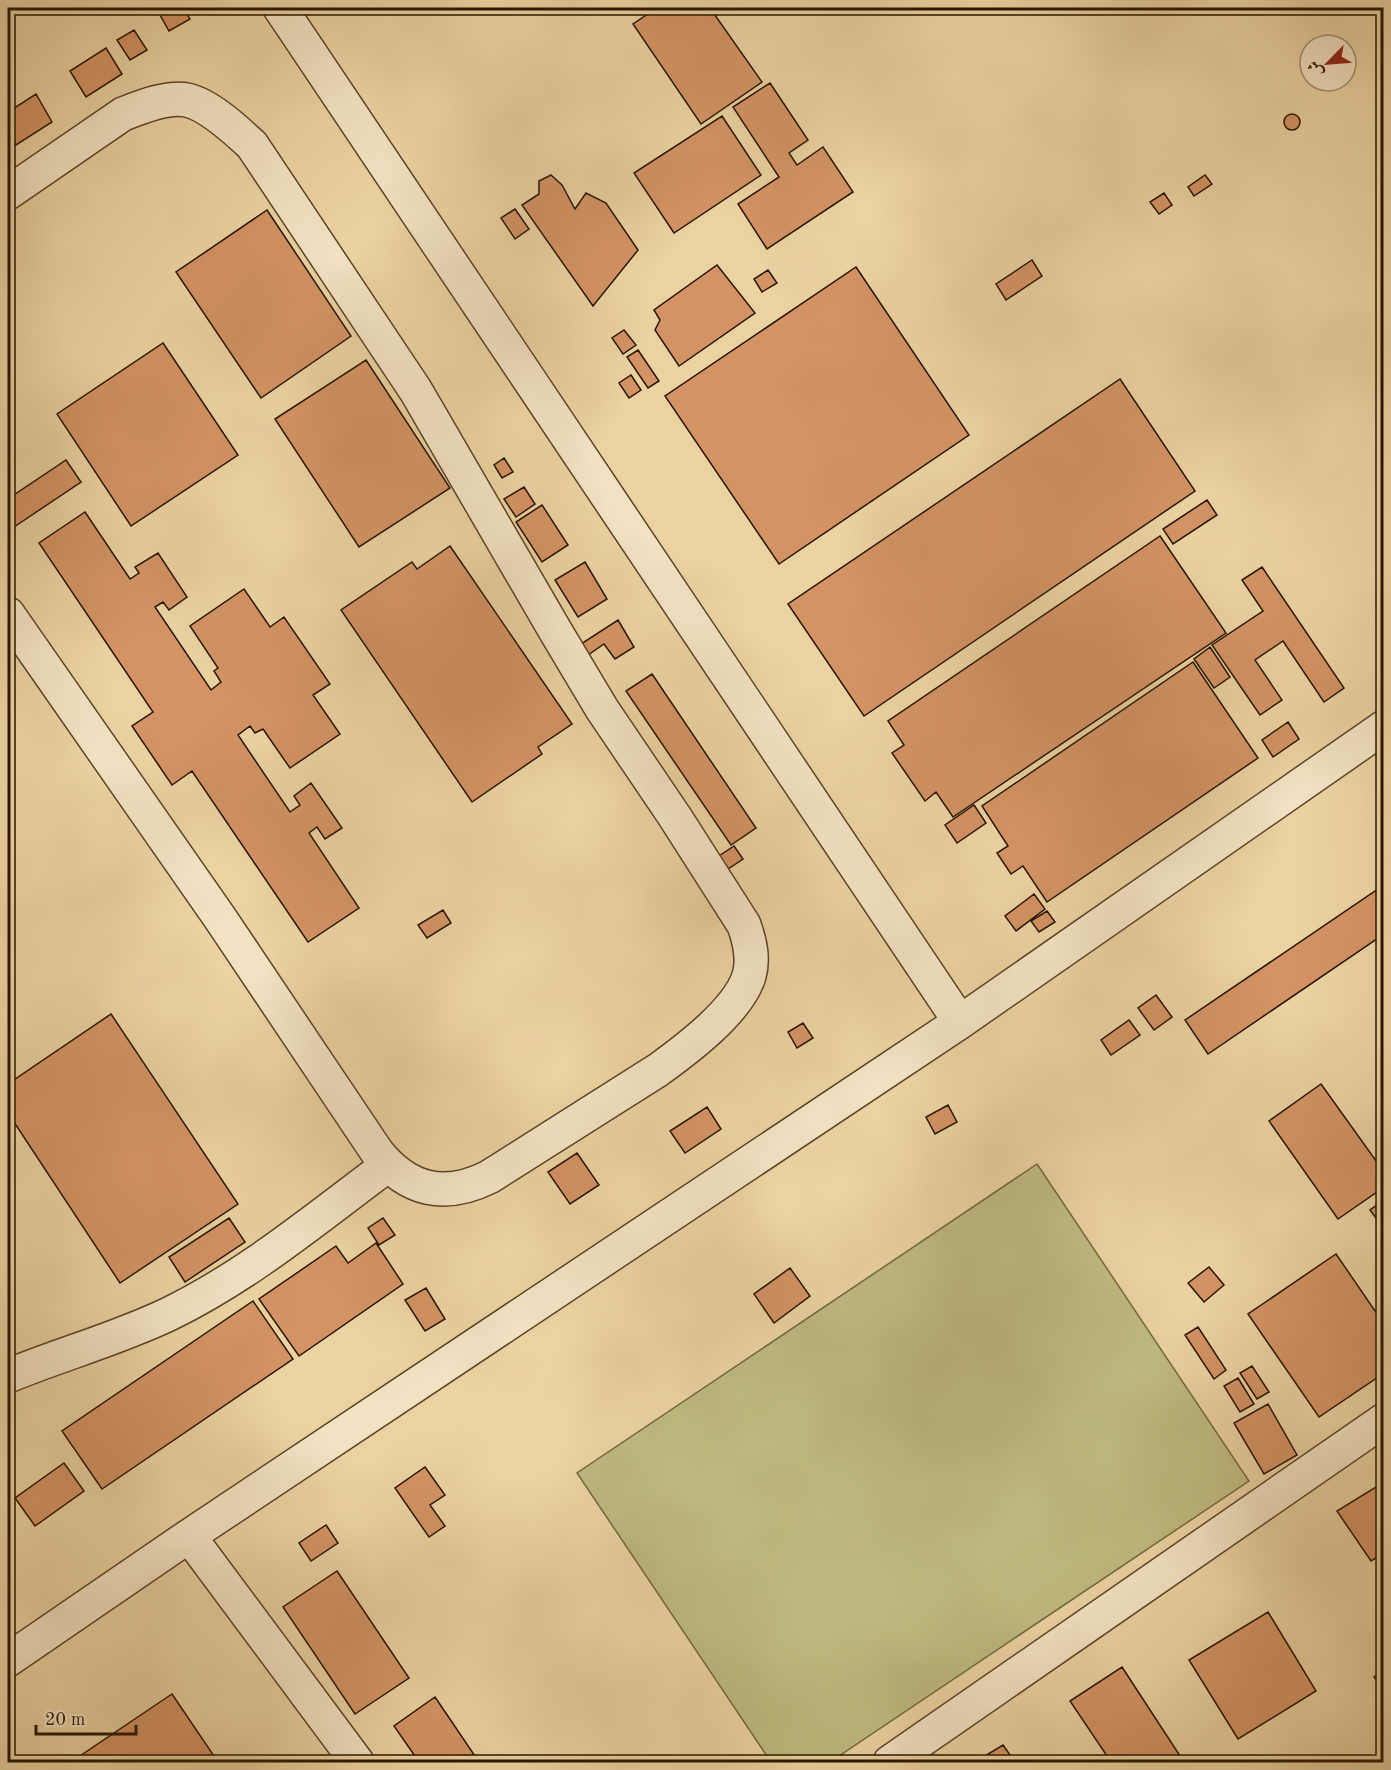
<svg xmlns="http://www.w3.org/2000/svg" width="1391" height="1770" viewBox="0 0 1391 1770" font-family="'Old Standard TT',Amiri,serif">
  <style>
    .green { fill: #beba7f; stroke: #736840; stroke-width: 1.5 }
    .building { fill: #d39364; stroke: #281500; stroke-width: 1.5 }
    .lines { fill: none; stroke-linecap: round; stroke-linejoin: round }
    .minor-casing { stroke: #594428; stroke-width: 36 }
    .minor { stroke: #f2e2c2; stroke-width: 33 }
  </style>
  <rect width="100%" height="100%" fill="#ebd2a1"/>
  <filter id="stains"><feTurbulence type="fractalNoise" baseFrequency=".00333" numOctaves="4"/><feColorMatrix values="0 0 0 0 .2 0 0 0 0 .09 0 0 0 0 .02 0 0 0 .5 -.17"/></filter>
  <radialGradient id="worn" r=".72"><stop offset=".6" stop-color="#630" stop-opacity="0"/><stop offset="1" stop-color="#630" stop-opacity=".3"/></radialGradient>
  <!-- green -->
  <path class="green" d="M 1037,1164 L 1249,1481 L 830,1762 L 771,1762 L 577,1473 Z"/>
  <!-- building -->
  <path class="building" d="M 156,8 L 183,8 L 190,19 L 169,31 Z
    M 657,8 L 710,8 L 762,82 L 701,124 L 633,24 Z
    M 134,30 L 147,50 L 130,60 L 117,40 Z
    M 106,48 L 122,74 L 86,97 L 70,71 Z
    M 770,83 L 808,140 L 789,153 L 797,165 L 823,147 L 853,192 L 767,249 L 738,204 L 779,177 L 733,107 Z
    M 36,94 L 52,122 L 16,145 L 8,131 L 8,112 Z
    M1284 122a8 8 0 1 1 16 0a8 8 0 1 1-16 0Z
    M 722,116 L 761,175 L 674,233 L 634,173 Z
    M 551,175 L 562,185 L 575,209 L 586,193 L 606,203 L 638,250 L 593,306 L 522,205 L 539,194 L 539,181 Z
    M 1205,175 L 1212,184 L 1194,196 L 1188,187 Z
    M 1164,193 L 1172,205 L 1159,214 L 1150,202 Z
    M 515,209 L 529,229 L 515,239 L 501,218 Z
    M 267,210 L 351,336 L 261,398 L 176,272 Z
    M 1032,260 L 1042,276 L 1006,300 L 996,284 Z
    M 717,265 L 755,313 L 679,366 L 655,330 L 660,320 L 654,310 Z
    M 856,267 L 969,435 L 779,564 L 665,396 Z
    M 768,270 L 777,283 L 762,292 L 754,279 Z
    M 624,330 L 636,345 L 623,354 L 612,338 Z
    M 163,343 L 238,455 L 131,526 L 57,414 Z
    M 638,350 L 659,381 L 648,388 L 627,357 Z
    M 366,360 L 450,488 L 359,547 L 275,419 Z
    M 631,375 L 641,390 L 629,398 L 619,383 Z
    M 1120,379 L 1195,491 L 864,716 L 788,604 Z
    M 504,458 L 513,472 L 502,478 L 494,465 Z
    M 66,460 L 81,482 L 11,529 L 8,524 L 8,499 Z
    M 524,487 L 535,504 L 516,517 L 504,499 Z
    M 1207,500 L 1217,515 L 1173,544 L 1163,529 Z
    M 542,505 L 568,545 L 542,562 L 516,522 Z
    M 85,512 L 130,579 L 139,573 L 135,567 L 158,553 L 187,597 L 169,610 L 163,602 L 155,607 L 211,690 L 221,682 L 214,671 L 218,668 L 190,626 L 244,589 L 270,627 L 284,617 L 330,684 L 313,695 L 340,734 L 290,768 L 263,729 L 255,733 L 250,726 L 238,735 L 290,812 L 300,805 L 294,796 L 311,783 L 342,828 L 325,839 L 317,827 L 309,833 L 359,908 L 308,942 L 192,771 L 172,785 L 132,726 L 153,712 L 39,543 Z
    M 1160,536 L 1226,633 L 953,817 L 936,792 L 925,801 L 892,753 L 904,745 L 888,721 Z
    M 450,546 L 572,724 L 538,747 L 542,754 L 472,802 L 341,610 L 412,562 L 417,569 Z
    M 585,562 L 607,599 L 578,617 L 555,580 Z
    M 1262,567 L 1344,688 L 1324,702 L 1283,641 L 1255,660 L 1282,700 L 1260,715 L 1212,645 L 1263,611 L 1242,580 Z
    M 618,620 L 634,647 L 615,659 L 604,644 L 588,655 L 581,644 Z
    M 1210,647 L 1230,677 L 1214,688 L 1194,659 Z
    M 1193,662 L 1258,758 L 1047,902 L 1023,866 L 1011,874 L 997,853 L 1008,846 L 982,806 Z
    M 652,674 L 756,828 L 731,845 L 626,691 Z
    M 1288,722 L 1299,739 L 1273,757 L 1262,740 Z
    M 974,805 L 986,823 L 957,843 L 945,825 Z
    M 734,846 L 743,859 L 728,869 L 719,856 Z
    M 1384,885 L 1384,934 L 1208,1054 L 1185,1020 Z
    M 1034,894 L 1045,909 L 1016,931 L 1005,916 Z
    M 443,910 L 451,923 L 427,938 L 418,925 Z
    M 1047,911 L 1055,922 L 1039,932 L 1031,921 Z
    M 1156,995 L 1172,1017 L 1154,1030 L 1138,1008 Z
    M 111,1014 L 238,1204 L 120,1283 L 8,1113 L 8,1084 Z
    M 1129,1020 L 1140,1035 L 1111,1055 L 1101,1040 Z
    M 803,1023 L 813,1038 L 797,1048 L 788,1032 Z
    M 1321,1084 L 1384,1172 L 1384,1187 L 1338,1219 L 1269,1121 Z
    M 948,1105 L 957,1122 L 935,1134 L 926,1117 Z
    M 707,1107 L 721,1129 L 685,1153 L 670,1131 Z
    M 577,1153 L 599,1185 L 570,1204 L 548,1172 Z
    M 1384,1200 L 1384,1229 L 1370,1210 Z
    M 229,1218 L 245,1242 L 185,1282 L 169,1257 Z
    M 383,1218 L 395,1235 L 379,1245 L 368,1228 Z
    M 376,1243 L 403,1284 L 299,1356 L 259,1299 L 336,1246 L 348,1263 Z
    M 1336,1254 L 1384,1324 L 1384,1373 L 1319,1417 L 1248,1314 Z
    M 1209,1267 L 1224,1285 L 1204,1302 L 1188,1283 Z
    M 790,1268 L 810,1296 L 774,1323 L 754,1294 Z
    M 426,1288 L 445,1319 L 425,1331 L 405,1300 Z
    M 253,1301 L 293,1359 L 102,1489 L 62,1431 Z
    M 1198,1327 L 1226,1370 L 1214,1379 L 1185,1335 Z
    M 1252,1366 L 1269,1392 L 1257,1399 L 1240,1373 Z
    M 1238,1378 L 1254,1404 L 1240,1412 L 1224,1386 Z
    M 1268,1404 L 1297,1455 L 1264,1474 L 1234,1423 Z
    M 64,1463 L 84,1491 L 35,1526 L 15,1498 Z
    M 425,1467 L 445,1495 L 430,1505 L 445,1526 L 429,1537 L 395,1488 Z
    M 1384,1482 L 1384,1553 L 1371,1561 L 1337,1511 Z
    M 326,1525 L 338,1543 L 311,1561 L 299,1543 Z
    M 337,1571 L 409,1678 L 355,1714 L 283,1607 Z
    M 1268,1612 L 1316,1691 L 1238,1739 L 1189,1660 Z
    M 1122,1667 L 1184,1762 L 1111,1762 L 1070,1701 Z
    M 1384,1670 L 1384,1691 L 1374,1677 Z
    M 172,1694 L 218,1762 L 71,1762 Z
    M 435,1697 L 479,1762 L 419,1762 L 394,1726 Z
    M 1003,1745 L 1015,1762 L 975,1762 Z"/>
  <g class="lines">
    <!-- minor casing -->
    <g class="minor-casing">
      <path id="minor" d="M 280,8 L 960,1022
        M 8,193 L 123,114 C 141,107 168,96 187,100 C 209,105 236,130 252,145 L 416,391 L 556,632 L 602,709 L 675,817 L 744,925 C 750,942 754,959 749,976 C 738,1011 687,1049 658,1070 L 489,1177 C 445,1199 408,1191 377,1152 L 220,918 L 8,614
        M 8,1376 C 61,1354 117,1339 169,1314 C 249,1275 318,1217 388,1165
        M 189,1536 L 357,1762
        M 8,1660 L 189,1536 L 960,1022 L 1384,727
        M 890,1762 L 1384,1420"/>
    </g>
    <!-- minor -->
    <use href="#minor" class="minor"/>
  </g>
  <!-- margin -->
  <rect width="1391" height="1770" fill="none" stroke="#ebd2a1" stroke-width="30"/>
  <rect x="9" y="9" width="1373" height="1752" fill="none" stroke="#281500" stroke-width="3"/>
  <rect x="15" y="15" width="1361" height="1740" fill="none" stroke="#281500" stroke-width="1.5"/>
  <!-- north arrow -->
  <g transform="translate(1328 63) rotate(245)"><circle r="28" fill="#f2e2c2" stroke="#a19074" stroke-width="1.5"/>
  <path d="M0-4.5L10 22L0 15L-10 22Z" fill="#8f2418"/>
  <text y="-9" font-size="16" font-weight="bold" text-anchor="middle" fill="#281500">ش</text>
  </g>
  <!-- scale -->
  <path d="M36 1725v9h100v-9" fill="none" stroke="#281500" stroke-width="3"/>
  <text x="45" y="1725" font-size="18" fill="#281500" stroke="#f2e2c2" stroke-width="4.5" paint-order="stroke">20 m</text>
  <rect width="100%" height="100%" filter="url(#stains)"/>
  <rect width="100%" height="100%" fill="url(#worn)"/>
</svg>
